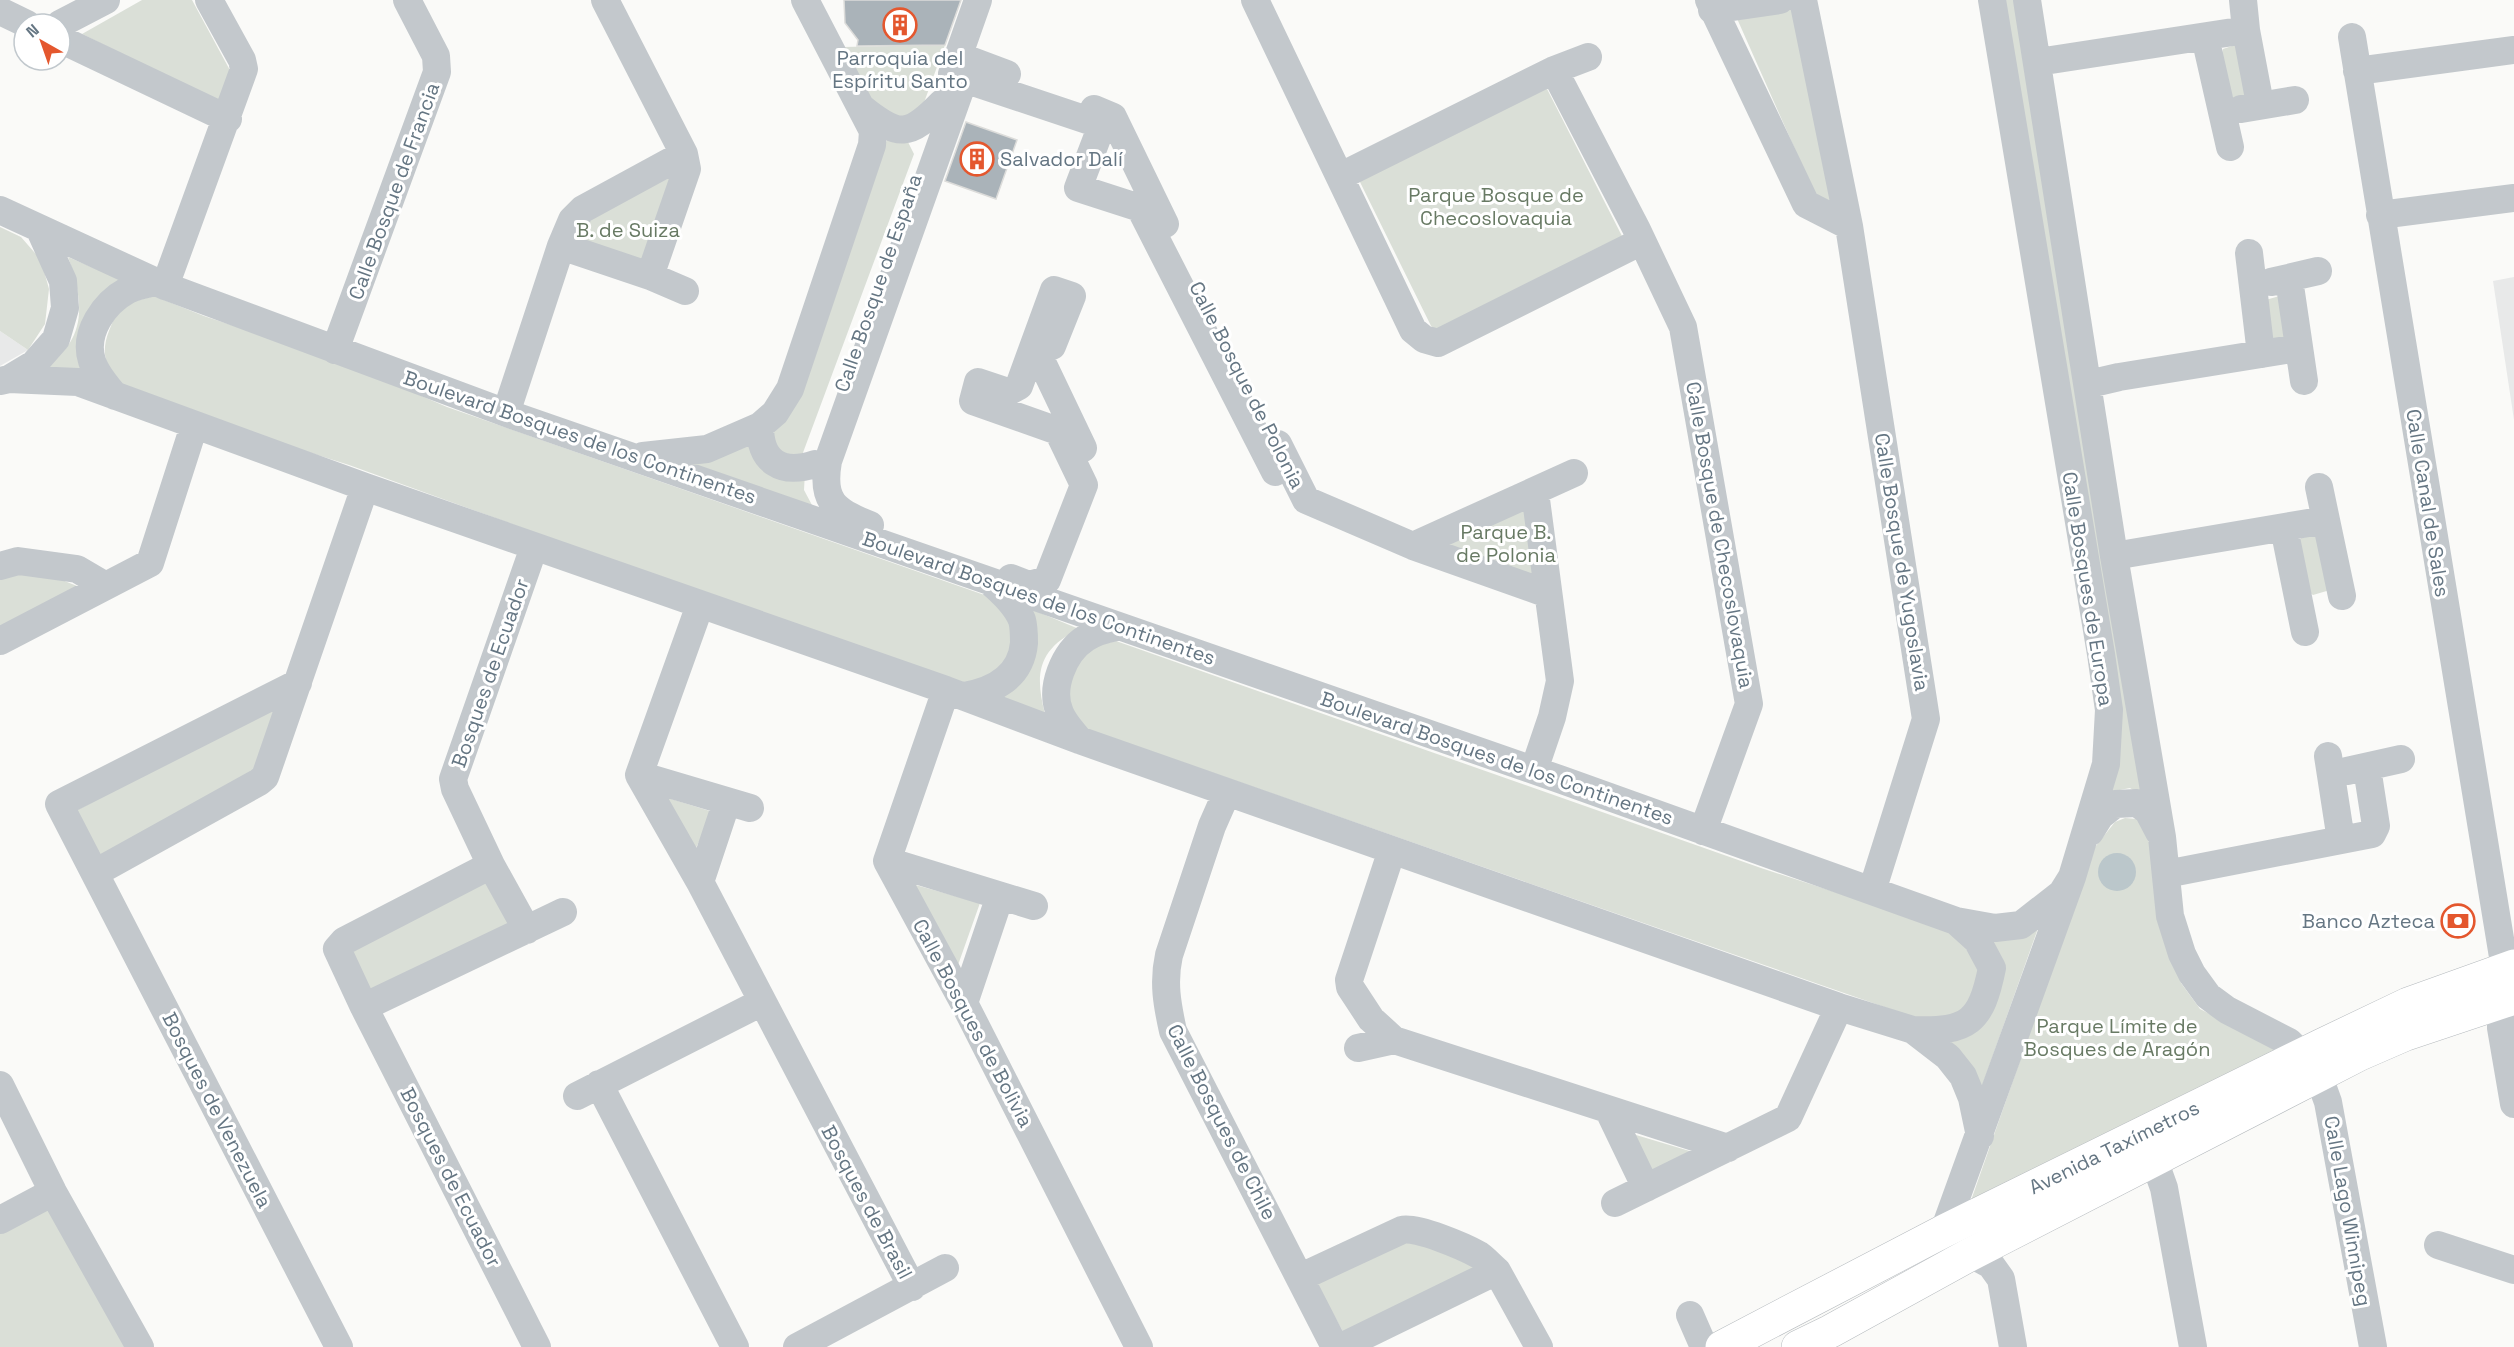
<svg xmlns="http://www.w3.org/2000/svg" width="2514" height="1347" viewBox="0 0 2514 1347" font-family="'Space Grotesk',sans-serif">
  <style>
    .built { fill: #e8e9e9 }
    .green { fill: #dadfd7 }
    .water { fill: #bbc7cb }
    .building { fill: #aab3b9; stroke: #dcdcda; stroke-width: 1.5 }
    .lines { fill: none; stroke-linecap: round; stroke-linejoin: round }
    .major-casing { stroke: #b5babe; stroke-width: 34 }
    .minor { stroke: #c3c8cc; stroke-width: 28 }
    .major { stroke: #fff; stroke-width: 33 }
    .labels { text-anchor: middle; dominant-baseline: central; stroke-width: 6; stroke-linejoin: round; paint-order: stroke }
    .poi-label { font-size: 20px; fill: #657683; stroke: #fff }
    .street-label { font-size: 20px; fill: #657683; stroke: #fff }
    .park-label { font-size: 20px; fill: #687a64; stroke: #fff }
  </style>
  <rect width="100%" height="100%" fill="#fafaf8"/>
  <!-- built -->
  <path class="built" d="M 2514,277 L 2514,420 L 2493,281 Z
    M 0,331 L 28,350 L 0,366 Z"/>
  <!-- green -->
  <path class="green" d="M 142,0 L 192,0 L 232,74 L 222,104 L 82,34 Z
    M 2001,0 L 2019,0 L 2144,797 L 2130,788 L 2115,791 L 2108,796 L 2117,759 Z
    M 1809,2 L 1838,207 L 1818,201 L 1735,14 Z
    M 2238,44 L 2249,98 L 2233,98 L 2220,61 L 2223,49 Z
    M 945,45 L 922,108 C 917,110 910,115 905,116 C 873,121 854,69 842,47 Z
    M 1545,85 L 1623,238 L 1435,334 L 1359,180 Z
    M 888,139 L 908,142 L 914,154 L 801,458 L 773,452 L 774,429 L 881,149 Z
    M 667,178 L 679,181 L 649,265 L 575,237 L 584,216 Z
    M 0,227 L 21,237 L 41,260 L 49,289 L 45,324 L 28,350 L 0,331 Z
    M 68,257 L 115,277 L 126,285 L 87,371 L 37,369 C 88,346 85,303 68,257 Z
    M 2283,295 L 2290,346 L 2270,349 L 2262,301 Z
    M 154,296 L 204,316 L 343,362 L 447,407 L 993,598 L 1018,632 L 996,681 L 959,683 L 600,556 L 349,465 L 130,395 C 96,360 100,346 121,305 Z
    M 749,440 L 805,472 L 804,490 L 813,507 L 656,458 Z
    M 1526,508 L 1535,577 L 1439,546 Z
    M 2320,534 L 2330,590 L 2313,595 L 2300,586 L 2293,551 L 2301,538 Z
    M 37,570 L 82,588 L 0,632 L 0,578 Z
    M 1026,607 L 1079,629 C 1039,649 1034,672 1045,714 L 989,693 L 1002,690 Z
    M 1116,641 L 1761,868 L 1958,932 L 1971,946 L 1981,979 L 1966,1012 L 1936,1025 L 1084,728 C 1057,694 1065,682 1085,648 Z
    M 283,699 L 261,768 L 97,864 L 70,814 Z
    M 665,797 L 713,812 L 696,848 Z
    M 2125,818 L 2137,819 L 2145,825 L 2181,983 L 2200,1009 L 2279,1049 L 1968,1209 L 2095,847 L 2115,822 Z
    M 490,876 L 512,922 L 376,994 L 360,990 L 349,946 Z
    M 905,882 L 980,903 L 958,965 Z
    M 2042,917 L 1981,1089 L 1949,1043 L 1969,1031 L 1986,933 Z
    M 1626,1132 L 1703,1155 L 1661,1174 L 1647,1169 Z
    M 43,1197 L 126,1347 L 0,1347 L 0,1221 Z
    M 1407,1235 L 1477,1263 L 1469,1276 L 1346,1337 L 1314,1280 Z"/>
  <!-- water -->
  <path class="water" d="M2098 872a19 19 0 1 1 38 0a19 19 0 1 1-38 0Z"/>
  <!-- building -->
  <path class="building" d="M 844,0 L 961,0 L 945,45 L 857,46 L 858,40 L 845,23 Z
    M 966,122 L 1017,140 L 996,199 L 945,181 Z"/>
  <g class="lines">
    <!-- major casing -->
    <g class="major-casing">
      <g id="major">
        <path id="s1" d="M 1722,1347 L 1944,1231 L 2322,1045 L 2408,1004 L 2514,966"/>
        <path d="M 1798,1347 L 1831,1331 L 1971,1254 L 2360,1054 L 2406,1034 L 2514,998"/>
      </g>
    </g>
    <!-- minor -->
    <path class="minor" d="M 605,0 L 684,154 L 687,169 L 650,276
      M 1255,0 L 1413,330 L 1424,339 L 1438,343 L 1642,241
      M 1709,0 L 1806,204 L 1849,226
      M 1803,0 L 1849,226 L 1926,719 L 1872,891
      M 1992,0 L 2101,654 L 2109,710 L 2106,764 L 2072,877 L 1944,1231 L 1971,1254 L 1991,1265 L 2001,1279 L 2013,1347
      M 2027,0 L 2114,556 L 2162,837 L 2170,916 L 2182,954 L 2192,974 L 2208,996 L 2227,1010 L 2289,1042 L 2302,1055 L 2319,1077 L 2328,1102 L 2373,1347
      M 2243,0 L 2246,30 L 2260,104
      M 1712,10 L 1780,0
      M 0,11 L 27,24
      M 60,24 L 106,0
      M 2205,37 L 2230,147
      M 2352,37 L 2505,969
      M 60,39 L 228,119
      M 959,56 L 1007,74
      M 2038,62 L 2246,30
      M 1554,70 L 1637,230 L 1683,327 L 1749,704 L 1703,831
      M 2357,71 L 2514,50
      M 952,74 L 978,0
      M 862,108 C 899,138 909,137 942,103
      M 1094,109 L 1113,117 L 1165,224
      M 2241,109 L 2295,100
      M 1341,176 L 1554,70 L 1588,57
      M 0,210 L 165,286 L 506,413 L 1562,780 L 1956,921 L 1995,928 L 2021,925 L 2062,893 L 2072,877
      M 2380,215 L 2514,198
      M 561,246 L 650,276 L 685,291
      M 2249,253 L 2261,354
      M 2289,279 L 2304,381
      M 2271,282 L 2318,271
      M 165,286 L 244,69 L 242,60 L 209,0
      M 335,350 L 437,72 L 436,56 L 407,0
      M 1040,358 L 1083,448
      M 9,379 L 34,364 L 56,339 L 65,308 L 63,281 L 40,230
      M 0,381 L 9,379 L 78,382 L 365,487 L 946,690 L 1079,740 L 1839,1007 L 1913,1030 L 1948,1057 L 1963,1076 L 1972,1098 L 1980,1136
      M 2089,384 L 2119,377 L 2298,348
      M 115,396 C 106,385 96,374 92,361 C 83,333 104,303 128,290 C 136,286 146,284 155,282
      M 506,413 L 561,246 L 572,220 L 583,209 L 684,154
      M 760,426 C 760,462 781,475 815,464
      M 1278,444 L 1306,500 L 1413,546 L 1548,594
      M 643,456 L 707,449 L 760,426 L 775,413 L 790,389 L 872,145 L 873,131 L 805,0
      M 2319,487 L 2342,596
      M 870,525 C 834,511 821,501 828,461 L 964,79 L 1102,125 L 1078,188 L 1140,208 L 1275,472
      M 2284,528 L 2305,632
      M 1413,546 L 1574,473
      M 2114,556 L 2326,520
      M 0,566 L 18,561 L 77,569 L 106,586
      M 1011,578 L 1029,585 L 1047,580 L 1084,485 L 1058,431 L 973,401 L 978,382 L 1008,392 L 1019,386 L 1054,290 L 1072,296 L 1052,346
      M 700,605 L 639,775 L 700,882 L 912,1287
      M 0,641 L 150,563 L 194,426
      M 298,683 L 59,804 L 339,1347
      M 946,690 L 887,861 L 964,1003 L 1139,1347
      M 964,696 C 994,691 1021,677 1024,643 C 1024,636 1024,627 1022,620 C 1016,605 1001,591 989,581
      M 1079,740 C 1072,731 1064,723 1060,713 C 1049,688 1064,652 1086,638 C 1095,632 1106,629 1117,627
      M 2328,756 L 2341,840
      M 1534,770 L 1552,717 L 1560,681 L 1535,492
      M 2347,771 L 2401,759
      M 639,775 L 750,808
      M 1227,792 L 1212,826 L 1169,955 C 1163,982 1167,1004 1173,1031 L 1335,1347
      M 2090,832 L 2100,816 L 2115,804 L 2137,803 L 2148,811 L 2159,832
      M 1392,850 L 1349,980 L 1350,987 L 1371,1019 L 1394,1040 L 1728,1148
      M 887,861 L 1034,906
      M 491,865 L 344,941 L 337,949 L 364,1007 L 537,1347
      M 95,873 L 259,782 L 265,777 L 365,487
      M 2166,874 L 2372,834 L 2376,826 L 2367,768
      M 700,882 L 727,801
      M 527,930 L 491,865 L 455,789 L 453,779 L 534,547
      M 964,1003 L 1000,896
      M 2501,1003 L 2501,1028 L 2514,1104
      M 364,1007 L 563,912
      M 1913,1030 C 1969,1032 1981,1022 1992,968 L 1977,940 L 1956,921
      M 1358,1048 L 1394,1040
      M 599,1084 L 735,1347
      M 0,1085 L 53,1192 L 140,1347
      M 577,1096 L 762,1002
      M 1609,1111 L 1646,1188
      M 2154,1160 L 2164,1188 L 2193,1347
      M 1615,1203 L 1788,1118 L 1839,1007
      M 0,1220 L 53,1192
      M 2438,1245 L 2514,1270
      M 1301,1277 L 1402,1230 C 1416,1226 1465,1247 1479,1255 C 1486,1260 1491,1266 1497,1271 L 1539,1347
      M 1690,1315 L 1704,1347
      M 797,1347 L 945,1268
      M 1341,1347 L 1497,1271"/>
    <!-- major -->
    <use href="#major" class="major"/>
  </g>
  <!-- icons -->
  <defs>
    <g id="building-ring" transform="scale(1.725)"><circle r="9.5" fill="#fff" stroke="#e4572e" stroke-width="1.5"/><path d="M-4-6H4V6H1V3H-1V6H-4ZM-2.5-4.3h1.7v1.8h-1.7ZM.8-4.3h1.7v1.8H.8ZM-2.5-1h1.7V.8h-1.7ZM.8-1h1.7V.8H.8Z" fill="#e4572e"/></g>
    <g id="bank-ring" transform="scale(1.725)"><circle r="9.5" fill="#fff" stroke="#e4572e" stroke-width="1.5"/><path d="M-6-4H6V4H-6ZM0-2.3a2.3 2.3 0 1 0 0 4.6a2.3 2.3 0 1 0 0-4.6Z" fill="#e4572e"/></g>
  </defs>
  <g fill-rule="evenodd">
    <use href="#building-ring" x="900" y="25"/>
    <use href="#building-ring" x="977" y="159"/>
    <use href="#bank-ring" x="2458" y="921"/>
  </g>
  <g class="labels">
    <!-- poi labels -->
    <g class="poi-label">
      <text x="900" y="58">Parroquia del<tspan x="900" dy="23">Espíritu Santo</tspan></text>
      <text x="1000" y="159" text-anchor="start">Salvador Dalí</text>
      <text x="2435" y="921" text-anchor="end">Banco Azteca</text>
    </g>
    <!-- street labels -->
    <g class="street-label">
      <text transform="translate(394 191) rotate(-70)">Calle Bosque de Francia</text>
      <text transform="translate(878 283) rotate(-71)">Calle Bosque de España</text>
      <text transform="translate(1247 385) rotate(63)">Calle Bosque de Polonia</text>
      <text transform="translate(580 437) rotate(19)">Boulevard Bosques de los Continentes</text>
      <text transform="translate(2428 503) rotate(81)">Calle Canal de Sales</text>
      <text transform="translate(1720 535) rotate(80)">Calle Bosque de Checoslovaquia</text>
      <text transform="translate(1902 562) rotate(81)">Calle Bosque de Yugoslavia</text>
      <text transform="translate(2088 589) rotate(81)">Calle Bosques de Europa</text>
      <text transform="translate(1039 598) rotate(19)">Boulevard Bosques de los Continentes</text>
      <text transform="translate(490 673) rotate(-71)">Bosques de Ecuador</text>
      <text transform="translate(1497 758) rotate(19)">Boulevard Bosques de los Continentes</text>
      <text transform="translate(973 1023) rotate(62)">Calle Bosques de Bolivia</text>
      <text transform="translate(217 1110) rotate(63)">Bosques de Venezuela</text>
      <text transform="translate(1222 1122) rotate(63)">Calle Bosques de Chile</text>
      <text stroke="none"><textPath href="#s1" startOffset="440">Avenida Taxímetros</textPath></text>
      <text transform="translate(451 1177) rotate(63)">Bosques de Ecuador</text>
      <text transform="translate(867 1202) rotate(62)">Bosques de Brasil</text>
      <text transform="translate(2348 1211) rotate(80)">Calle Lago Winnipeg</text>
    </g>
    <!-- park labels -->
    <g class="park-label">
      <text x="1496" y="195">Parque Bosque de<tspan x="1496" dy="23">Checoslovaquia</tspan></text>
      <text x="628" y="230">B. de Suiza</text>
      <text x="1506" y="532">Parque B.<tspan x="1506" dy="23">de Polonia</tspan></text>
      <text x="2117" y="1026">Parque Límite de<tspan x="2117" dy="23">Bosques de Aragón</tspan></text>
    </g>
  </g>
  <!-- north arrow -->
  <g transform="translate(42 42) rotate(320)"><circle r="28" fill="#ffffff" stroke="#c1c8cd" stroke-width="1.5"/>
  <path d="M0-4.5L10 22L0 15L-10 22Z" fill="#e4572e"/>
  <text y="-9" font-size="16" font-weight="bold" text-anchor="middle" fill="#657683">N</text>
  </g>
</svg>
